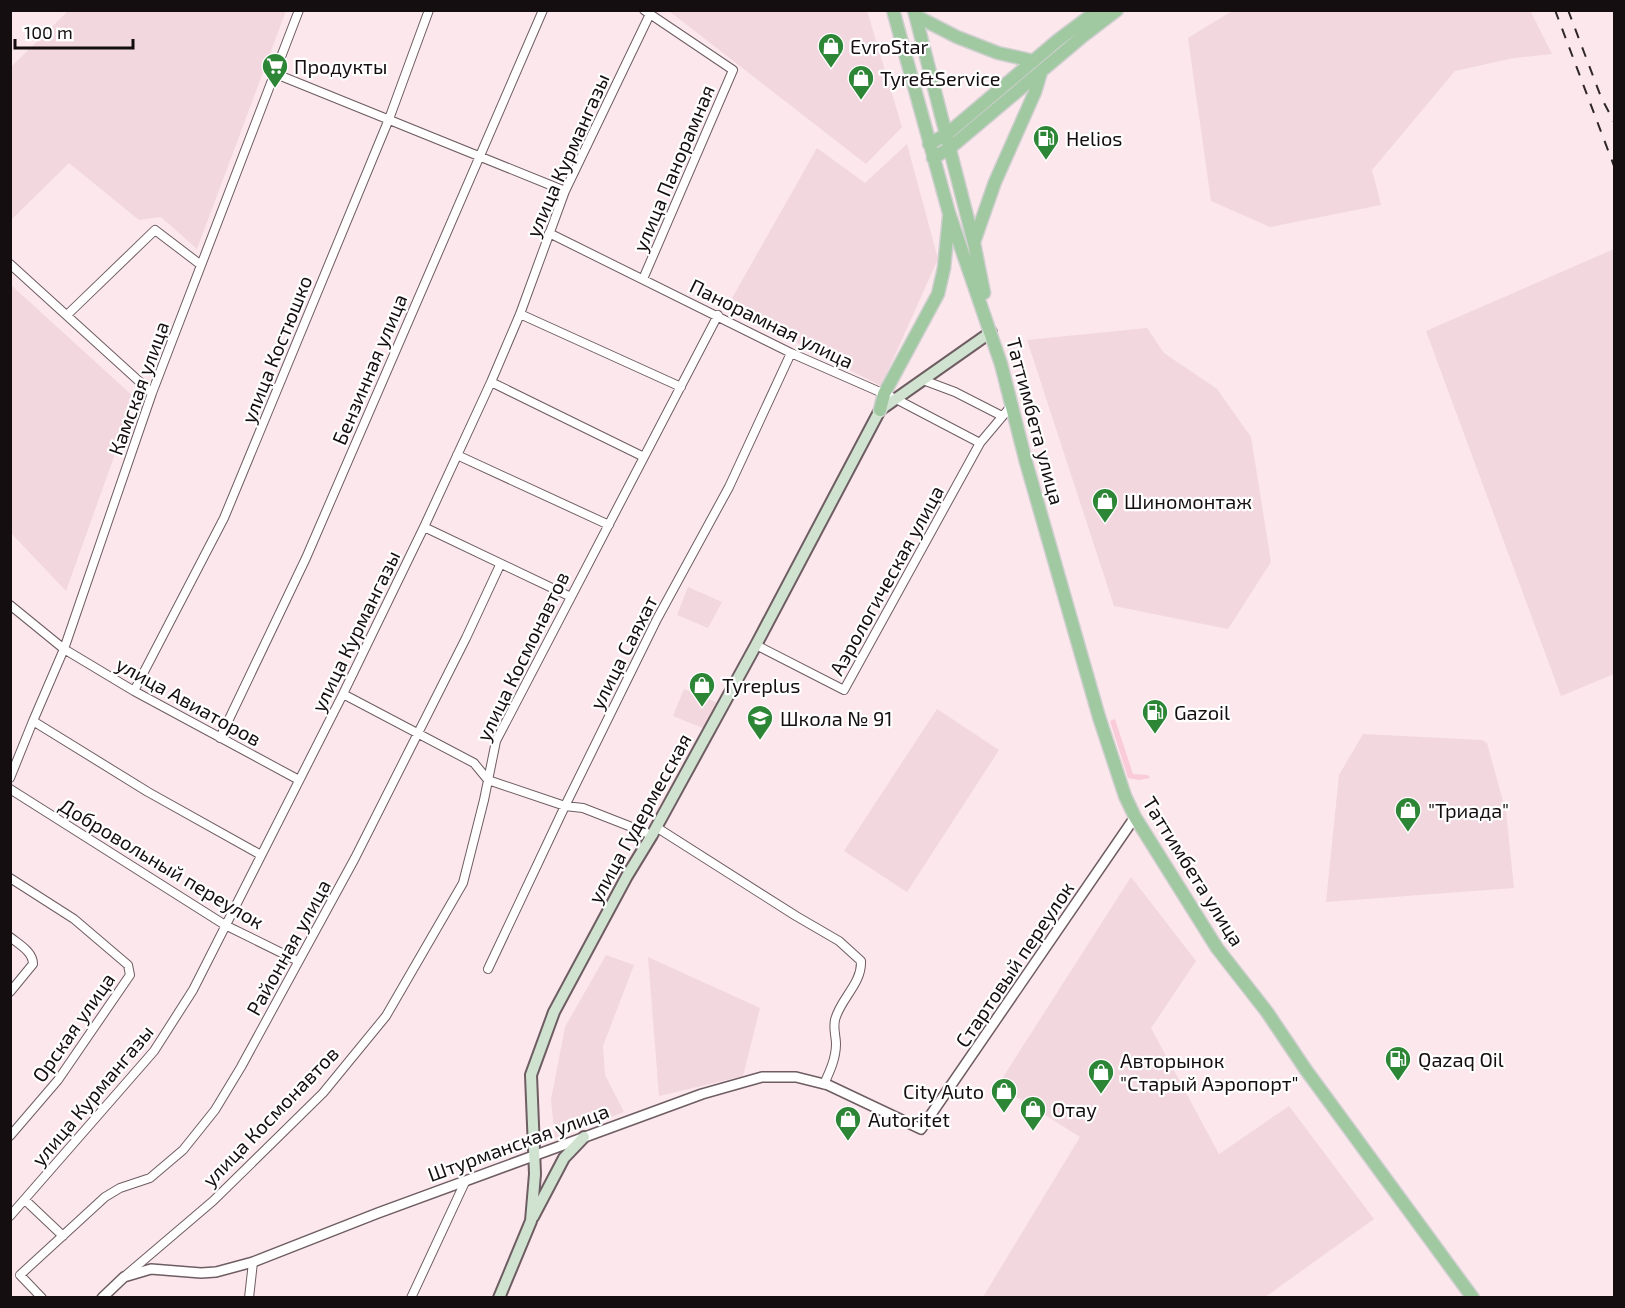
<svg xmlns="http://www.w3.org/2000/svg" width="1625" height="1308" viewBox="0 0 1625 1308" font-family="'Exo 2',sans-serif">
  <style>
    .built { fill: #f2d7df }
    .green { fill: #faccd9 }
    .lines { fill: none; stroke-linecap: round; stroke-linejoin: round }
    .minor-casing { stroke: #6e5d62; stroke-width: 10 }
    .tertiary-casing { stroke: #6e5d62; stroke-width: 12 }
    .secondary-casing { stroke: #6e5d62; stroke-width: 14 }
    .primary-casing { stroke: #d0cfcf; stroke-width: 15 }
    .minor { stroke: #fff; stroke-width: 8 }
    .tertiary { stroke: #fff; stroke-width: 9 }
    .secondary { stroke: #d0e3d0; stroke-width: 10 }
    .primary { stroke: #a0c8a1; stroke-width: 12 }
    .rail { stroke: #30272a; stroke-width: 2; stroke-dasharray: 10 10; stroke-linecap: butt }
    .labels { text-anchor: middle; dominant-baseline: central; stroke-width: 4.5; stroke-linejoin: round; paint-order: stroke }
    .poi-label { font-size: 20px; fill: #150e10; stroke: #fff; text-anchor: start }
    .street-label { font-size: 20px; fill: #150e10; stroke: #fff }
  </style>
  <rect width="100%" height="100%" fill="#fbe7ec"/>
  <!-- built -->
  <path class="built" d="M 1530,10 L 1552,54 L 1514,58 L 1455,71 L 1372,170 L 1381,205 L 1270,227 L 1211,201 L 1188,38 L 1232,11 Z
    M 68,11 L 286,11 L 197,249 L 161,217 L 139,220 L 69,163 L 11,220 L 11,67 Z
    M 669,11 L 867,11 L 902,127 L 866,164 Z
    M 907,144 L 938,259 L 881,386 L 727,307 L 817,148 L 865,183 Z
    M 1614,249 L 1614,674 L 1561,696 L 1426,331 Z
    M 10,284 L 135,398 L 66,591 L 11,533 Z
    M 1147,328 L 1164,353 L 1217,389 L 1251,437 L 1271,562 L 1228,629 L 1114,606 L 1027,340 Z
    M 688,587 L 722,602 L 708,628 L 677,615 Z
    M 684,689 L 718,703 L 705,729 L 673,716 Z
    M 937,709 L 999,750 L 907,892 L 844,851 Z
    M 1363,734 L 1482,740 L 1487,743 L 1506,812 L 1514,888 L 1326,902 L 1339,775 Z
    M 1131,877 L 1196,961 L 1151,1028 L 1219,1154 L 1289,1106 L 1374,1219 L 1265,1297 L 983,1297 L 1080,1137 L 998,1085 Z
    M 606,955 L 634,965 L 603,1046 L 605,1075 L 624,1112 L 555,1138 L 551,1100 L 565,1027 Z
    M 648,957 L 760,1008 L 743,1076 L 659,1096 Z"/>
  <!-- green -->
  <path class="green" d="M 1115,719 L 1133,774 L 1148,775 L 1150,778 L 1139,780 L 1128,778 L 1110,721 Z"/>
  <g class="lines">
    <!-- minor casing -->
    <g class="minor-casing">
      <path id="minor" d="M 276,74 L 565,191
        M 549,233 L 791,353 L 896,399 L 980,443
        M 10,264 L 152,393
        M 643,279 L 733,70 L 644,10
        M 520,314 L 681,387
        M 67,315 L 155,230 L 201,265
        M 923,380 L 955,392 L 1002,416
        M 491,382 L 644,457
        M 457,455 L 609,525
        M 424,527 L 571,597
        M 10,605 L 64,649 L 134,691 L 299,780
        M 756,645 L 844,690 L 980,443 L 1012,405
        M 134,691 L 224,518 L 389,119 L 429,10
        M 343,694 L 474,763 L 488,780 L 565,806 L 583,808 L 652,835
        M 33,721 L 148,792 L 261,855
        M 220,738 L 306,558 L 543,10
        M 10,778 L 33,721 L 64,649 L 152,393 L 299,10
        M 10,789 L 225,925 L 298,961
        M 656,827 L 796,916 L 839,941 L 861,961 C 862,984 840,999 835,1020 C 833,1029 836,1036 836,1044 C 836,1058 830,1071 824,1084
        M 10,878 L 74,919 L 128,965 L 130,975 L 58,1080 L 10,1136
        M 10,937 C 20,945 33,952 33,964 L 10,992
        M 488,969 L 565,806 L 657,619 L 729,487 L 791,353
        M 25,1200 L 63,1236
        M 10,1216 L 154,1051 L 193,990 L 343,694 L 424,527 L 491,382 L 520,314 L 565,191 L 650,14
        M 125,1276 L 213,1201 L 323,1093 L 386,1016 L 463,883 L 484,800 L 496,741 L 718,315
        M 42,1298 L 20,1275 L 105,1197 L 120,1188 L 150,1178 L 183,1150 L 215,1110 L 241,1067 L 355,858 L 466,638 L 500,565
        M 249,1298 L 253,1262
        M 411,1298 L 465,1182"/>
    </g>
    <!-- tertiary casing -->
    <g class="tertiary-casing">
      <path id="tertiary" d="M 102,1298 L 124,1277 L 151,1269 L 201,1273 L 216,1272 L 253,1262 L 378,1213 L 702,1094 L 762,1077 L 796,1077 L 828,1085 L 921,1129 L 1135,817"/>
    </g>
    <!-- secondary casing -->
    <g class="secondary-casing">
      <path id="secondary" d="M 533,1217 L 564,1158 L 584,1137
        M 499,1298 L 531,1221 L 535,1174 L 531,1075 L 554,1012 L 627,876 L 652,835 L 756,645 L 880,410 L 991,332"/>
    </g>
    <!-- primary casing -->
    <g class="primary-casing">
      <path id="primary" d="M 893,10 L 949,213 L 1001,364 L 1026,462 L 1099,717 L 1125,796 L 1135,817 L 1217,948 L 1267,1012 L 1306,1070 L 1473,1298
        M 914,10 L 974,243 L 984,293
        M 916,16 L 957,37 L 998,53 L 1034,61
        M 929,144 L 947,134 L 1058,40 L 1098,10
        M 933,158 L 950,148 L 1083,36 L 1117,10
        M 974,242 L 995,182 L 1035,92 L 1041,72
        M 880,410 L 884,394 L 938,294 L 944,268 L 949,217"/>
    </g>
    <!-- minor -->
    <use href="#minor" class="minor"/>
    <!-- tertiary -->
    <use href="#tertiary" class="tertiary"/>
    <!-- secondary -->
    <use href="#secondary" class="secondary"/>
    <!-- primary -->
    <use href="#primary" class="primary"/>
    <!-- rail -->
    <path class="rail" d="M 1555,10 L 1614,166
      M 1568,10 L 1601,97 L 1614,122"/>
  </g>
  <!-- icons -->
  <defs>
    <g id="shop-pin" transform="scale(1.35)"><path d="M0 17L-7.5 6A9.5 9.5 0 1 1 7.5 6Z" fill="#2d8636" stroke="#fff"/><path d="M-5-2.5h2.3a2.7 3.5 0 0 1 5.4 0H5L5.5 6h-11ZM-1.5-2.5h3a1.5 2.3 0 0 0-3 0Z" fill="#fff"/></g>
    <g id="supermarket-pin" transform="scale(1.35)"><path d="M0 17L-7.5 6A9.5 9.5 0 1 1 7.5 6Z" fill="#2d8636" stroke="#fff"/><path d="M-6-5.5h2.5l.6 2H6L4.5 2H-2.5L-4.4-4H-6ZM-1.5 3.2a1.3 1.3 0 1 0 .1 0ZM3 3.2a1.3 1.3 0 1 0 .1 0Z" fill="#fff"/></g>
    <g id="fuel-pin" transform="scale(1.35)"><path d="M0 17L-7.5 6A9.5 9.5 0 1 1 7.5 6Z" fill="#2d8636" stroke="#fff"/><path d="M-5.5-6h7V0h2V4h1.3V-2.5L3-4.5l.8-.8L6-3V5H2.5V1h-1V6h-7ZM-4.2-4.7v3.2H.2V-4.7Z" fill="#fff"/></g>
    <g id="school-pin" transform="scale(1.35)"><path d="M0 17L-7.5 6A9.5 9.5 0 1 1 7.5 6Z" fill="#2d8636" stroke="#fff"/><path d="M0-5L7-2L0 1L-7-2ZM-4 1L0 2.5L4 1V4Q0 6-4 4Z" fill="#fff"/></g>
  </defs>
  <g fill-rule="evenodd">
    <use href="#shop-pin" x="831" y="46"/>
    <use href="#supermarket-pin" x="275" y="66"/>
    <use href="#shop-pin" x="861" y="78"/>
    <use href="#fuel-pin" x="1046" y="138"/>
    <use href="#shop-pin" x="1105" y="501"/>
    <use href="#shop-pin" x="702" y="685"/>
    <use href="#fuel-pin" x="1155" y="712"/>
    <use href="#school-pin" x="760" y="718"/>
    <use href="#shop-pin" x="1408" y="810"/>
    <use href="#fuel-pin" x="1398" y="1059"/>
    <use href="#shop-pin" x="1101" y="1072"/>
    <use href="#shop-pin" x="1004" y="1091"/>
    <use href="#shop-pin" x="1033" y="1109"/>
    <use href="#shop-pin" x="848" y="1119"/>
  </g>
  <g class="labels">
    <!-- poi labels -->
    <g class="poi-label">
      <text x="850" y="46">EvroStar</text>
      <text x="294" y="66">Продукты</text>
      <text x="880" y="78">Tyre&amp;Service</text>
      <text x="1066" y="138">Helios</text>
      <text x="1124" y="501">Шиномонтаж</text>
      <text x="722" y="685">Tyreplus</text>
      <text x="1174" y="712">Gazoil</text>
      <text x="780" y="718">Школа № 91</text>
      <text x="1428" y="810">"Триада"</text>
      <text x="1418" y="1059">Qazaq Oil</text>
      <text x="1120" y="1060">Авторынок<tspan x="1120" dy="23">"Старый Аэропорт"</tspan></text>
      <text x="984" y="1091" text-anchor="end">City Auto</text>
      <text x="1052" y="1109">Отау</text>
      <text x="868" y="1119">Autoritet</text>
    </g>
    <!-- street labels -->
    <g class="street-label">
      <text transform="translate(567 155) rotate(-66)">улица Курмангазы</text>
      <text transform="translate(673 168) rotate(-67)">улица Панорамная</text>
      <text transform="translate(772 323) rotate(26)">Панорамная улица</text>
      <text transform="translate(276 349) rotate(-68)">улица Костюшко</text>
      <text transform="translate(369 369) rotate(-67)">Бензинная улица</text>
      <text transform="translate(138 388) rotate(-70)">Камская улица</text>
      <text transform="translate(1036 421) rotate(75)">Таттимбета улица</text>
      <text transform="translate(886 580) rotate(-61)">Аэрологическая улица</text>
      <text transform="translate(355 631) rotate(-64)">улица Курмангазы</text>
      <text transform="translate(623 652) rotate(-63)">улица Саяхат</text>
      <text transform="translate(522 656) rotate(-64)">улица Космонавтов</text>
      <text transform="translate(189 701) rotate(29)">улица Авиаторов</text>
      <text transform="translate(639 818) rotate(-61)">улица Гудермесская</text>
      <text transform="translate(162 863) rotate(31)">Добровольный переулок</text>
      <text transform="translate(1194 871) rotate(58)">Таттимбета улица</text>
      <text transform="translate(288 947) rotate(-61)">Районная улица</text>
      <text transform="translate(1014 964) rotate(-56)">Стартовый переулок</text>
      <text transform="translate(73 1027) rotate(-55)">Орская улица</text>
      <text transform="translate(92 1095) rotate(-50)">улица Курмангазы</text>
      <text transform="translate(270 1116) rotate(-46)">улица Космонавтов</text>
      <text transform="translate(518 1142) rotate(-20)">Штурманская улица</text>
    </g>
  </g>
  <!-- border -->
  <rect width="1625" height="1308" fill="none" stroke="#150e10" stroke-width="24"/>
  <!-- scale -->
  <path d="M15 39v9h118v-9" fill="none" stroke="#150e10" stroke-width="3"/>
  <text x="24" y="39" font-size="18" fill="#150e10" stroke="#ffffff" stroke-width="4.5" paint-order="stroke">100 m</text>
</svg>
